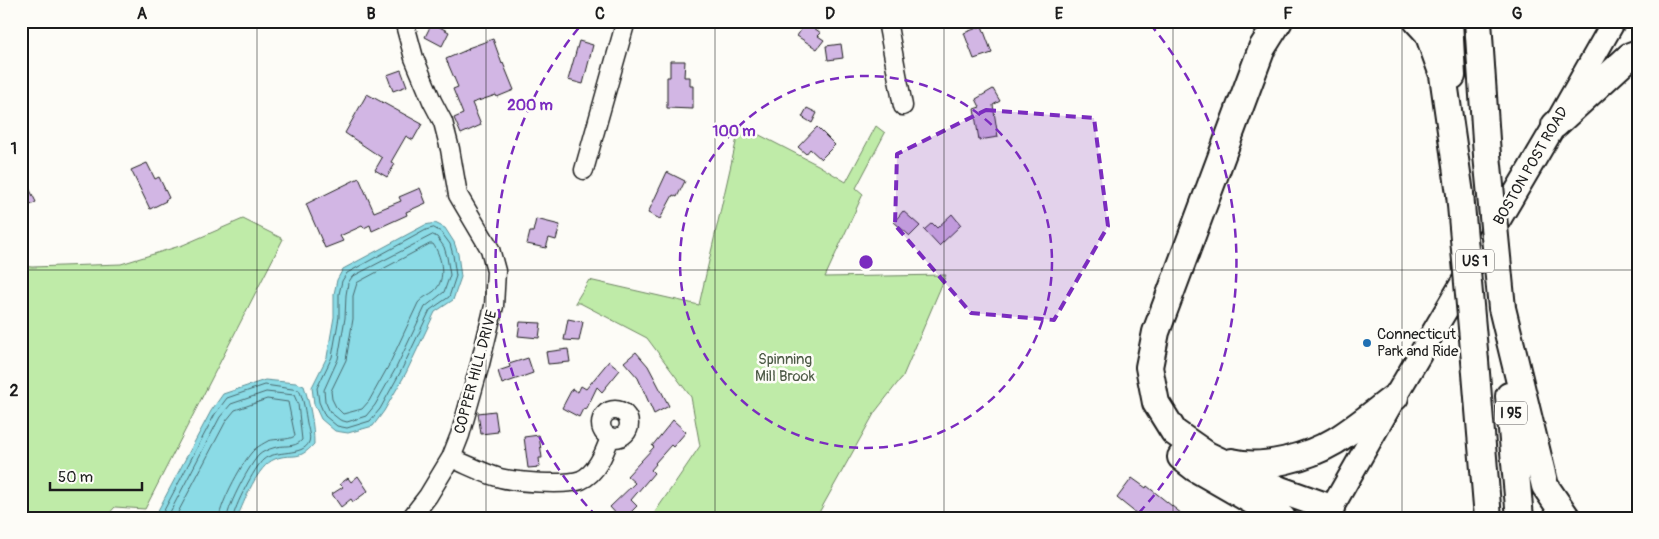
<svg xmlns="http://www.w3.org/2000/svg" width="1659" height="539" viewBox="0 0 1659 539" font-family="Pangolin,sans-serif">
  <style>
    .green { fill: #bfeba8; stroke: #6e8462 }
    .water { fill: #8bdbe6; stroke: #5f8f95 }
    .lines { fill: none; stroke-linecap: round; stroke-linejoin: round }
    .shore { stroke: #48686d; stroke-width: 1 }
    .building { fill: #d2b6e4; stroke: #1c1c1c }
    .minor-casing { stroke: #1c1c1c; stroke-width: 21 }
    .major-casing { stroke: #1c1c1c; stroke-width: 26 }
    .highway-casing { stroke: #1c1c1c; stroke-width: 30 }
    .minor { stroke: #fdfcf7; stroke-width: 18 }
    .major { stroke: #fdfcf7; stroke-width: 22 }
    .highway { stroke: #fdfcf7; stroke-width: 26 }
    .highway-bridge-casing { stroke: #1c1c1c; stroke-width: 30; stroke-linecap: butt }
    .highway-bridge { stroke: #fdfcf7; stroke-width: 26 }
    .marked { fill: #7b2cbf; fill-opacity: 0.2; stroke: #7b2cbf; stroke-width: 4; stroke-dasharray: 10 6; stroke-linejoin: round }
    .grid { fill: none; stroke: #1c1c1c; stroke-width: 1; stroke-opacity: 0.55 }
    .ring { fill: none; stroke: #7b2cbf; stroke-width: 2.5; stroke-dasharray: 9 6 }
    .poi-dot { fill: #1f6fb2; stroke: #fdfcf7; stroke-width: 2 }
    .labels { text-anchor: middle; dominant-baseline: central; stroke-width: 5; stroke-linejoin: round; paint-order: stroke }
    .shield { fill: #fdfcf7; stroke: #605f5e; stroke-width: 1 }
    .shield-label { font-size: 14px; font-weight: bold; fill: #1c1c1c }
    .street-label { font-size: 15px; fill: #1c1c1c; stroke: #fdfcf7 }
    .poi-label { font-size: 15px; fill: #1c1c1c; stroke: #fdfcf7; text-anchor: start }
    .park-label { font-size: 15px; fill: #4d5a46; stroke: #fdfcf7 }
    .centre { fill: #7b2cbf; stroke: #fdfcf7; stroke-width: 2.5 }
    .ring-label { font-size: 15px; text-anchor: middle; font-weight: bold; fill: #7b2cbf; stroke: #fdfcf7; stroke-width: 5; stroke-linejoin: round; paint-order: stroke }
    .neatline { fill: none; stroke: #1c1c1c; stroke-width: 2 }
    .grid-label { font-size: 16px; text-anchor: middle; font-weight: bold; fill: #1c1c1c }
  </style>
  <rect width="100%" height="100%" fill="#fdfcf7"/>
  <filter id="ink" filterUnits="userSpaceOnUse"><feTurbulence type="fractalNoise" baseFrequency=".02" numOctaves="2"/><feDisplacementMap in="SourceGraphic" scale="10" xChannelSelector="R" yChannelSelector="G"/><feConvolveMatrix kernelMatrix="1 2 1 2 8 2 1 2 1" color-interpolation-filters="sRGB"/></filter>
  <g filter="url(#ink)">
    <!-- green -->
    <path class="green" d="M 740,125 L 818,165 L 846,182 L 876,126 L 885,133 L 856,188 L 863,194 L 825,277 L 946,275 L 903,376 L 875,412 L 816,518 L 651,518 L 700,446 L 691,397 L 647,338 L 580,303 L 575,303 L 589,280 L 699,305 Z
      M 243,219 L 283,239 L 145,509 L 115,507 L 105,518 L 21,518 L 21,266 L 32,267 L 121,264 L 183,245 Z"/>
    <!-- water -->
    <path class="water" d="M 435,223 L 445,228 L 454,242 L 458,254 L 461,277 L 453,300 L 435,312 L 406,373 L 384,411 L 373,426 L 348,433 L 335,431 L 321,419 L 314,404 L 312,387 L 327,357 L 334,317 L 334,294 L 337,280 L 343,269 L 425,225 Z
      M 265,380 L 296,383 L 304,386 C 310,405 314,424 314,444 C 297,463 293,452 275,459 C 257,466 245,500 237,518 L 154,518 L 211,411 L 223,394 Z"/>
    <g class="lines">
      <!-- shore -->
      <path class="shore" d="M 434,228 L 441,232 L 450,244 L 453,255 L 456,276 L 449,297 L 430,310 L 401,371 L 380,409 L 370,421 L 347,428 L 337,426 L 325,416 L 319,402 L 317,388 L 332,357 L 339,317 L 339,294 L 342,281 L 347,273 L 426,230 Z
        M 433,235 L 437,237 L 444,247 L 447,257 L 450,275 L 444,292 L 425,307 L 396,368 L 375,405 L 366,416 L 347,422 L 340,420 L 330,412 L 325,401 L 324,390 L 338,359 L 345,318 L 346,295 L 348,283 L 352,277 Z
        M 430,244 L 433,244 C 441,255 446,276 437,288 C 433,294 423,296 418,303 L 389,365 L 369,401 L 362,409 L 343,414 L 336,407 L 332,399 L 331,391 L 346,360 L 353,319 L 353,296 L 357,283 Z
        M 160,518 L 215,414 L 227,398 L 265,385 L 299,390 C 304,400 305,412 307,423 C 308,429 311,437 309,442 C 303,457 275,449 263,460 C 255,467 234,507 233,518
        M 167,518 L 220,417 L 231,404 L 266,392 L 294,395 L 298,404 L 302,440 C 294,449 283,444 273,448 C 269,449 262,452 259,455 C 250,464 228,505 227,518
        M 175,518 L 226,421 L 235,410 L 267,399 L 288,402 L 295,436 C 287,441 277,438 268,441 C 264,443 259,446 255,449 C 244,458 220,504 219,518"/>
    </g>
    <!-- building -->
    <path class="building" d="M 787,21 L 814,21 L 811,26 L 821,33 L 818,36 L 824,40 L 817,49 L 797,36 L 801,30 Z
      M 432,23 L 449,32 L 442,46 L 425,37 Z
      M 982,26 L 992,53 L 974,59 L 964,33 Z
      M 493,39 L 502,64 L 503,63 L 514,90 L 497,97 L 496,95 L 472,103 L 481,125 L 461,134 L 454,118 L 463,114 L 453,89 L 458,87 L 446,59 L 469,49 L 468,48 Z
      M 579,41 L 593,45 L 583,84 L 568,80 Z
      M 841,44 L 843,58 L 828,60 L 826,46 Z
      M 670,61 L 685,61 L 684,77 L 690,77 L 690,86 L 693,86 L 693,109 L 667,108 L 667,77 L 670,77 Z
      M 401,70 L 407,86 L 393,91 L 387,75 Z
      M 993,89 L 1000,101 L 993,105 L 998,137 L 979,140 L 974,109 L 980,107 L 976,99 Z
      M 367,94 L 422,124 L 413,140 L 406,136 L 391,162 L 395,164 L 387,177 L 375,170 L 382,158 L 345,133 Z
      M 807,108 L 817,113 L 812,123 L 802,117 Z
      M 817,127 L 835,145 L 821,159 L 810,149 L 806,154 L 798,147 Z
      M 147,163 L 155,179 L 159,177 L 169,198 L 165,200 L 166,201 L 150,209 L 131,170 Z
      M 21,172 L 36,202 L 21,210 Z
      M 667,172 L 685,181 L 677,197 L 673,195 L 660,219 L 648,213 Z
      M 359,178 L 374,212 L 401,201 L 399,197 L 420,188 L 426,203 L 406,212 L 407,215 L 372,231 L 370,225 L 364,228 L 362,226 L 340,236 L 343,241 L 325,248 L 306,204 Z
      M 903,211 L 920,226 L 910,236 L 894,222 Z
      M 952,214 L 961,225 L 939,246 L 924,230 L 932,223 L 937,228 Z
      M 536,219 L 560,225 L 556,240 L 549,238 L 546,248 L 527,244 L 530,232 L 533,232 Z
      M 568,319 L 583,322 L 579,341 L 564,340 Z
      M 520,322 L 541,323 L 539,338 L 518,336 Z
      M 568,349 L 570,362 L 548,364 L 546,352 Z
      M 636,352 L 648,366 L 669,406 L 654,414 L 638,378 L 624,362 Z
      M 528,358 L 533,373 L 502,384 L 498,371 L 510,367 L 509,364 Z
      M 609,361 L 620,370 L 602,392 L 597,387 L 586,410 L 583,409 L 579,417 L 562,408 L 572,389 L 578,392 L 581,386 L 586,389 Z
      M 495,411 L 498,432 L 481,434 L 478,413 Z
      M 673,420 L 686,432 L 673,447 L 671,445 L 655,463 L 656,464 L 651,470 L 654,473 L 631,500 L 637,506 L 625,518 L 620,518 L 610,507 L 635,483 L 627,476 L 654,447 L 652,446 Z
      M 539,435 L 542,458 L 539,458 L 540,467 L 528,468 L 524,437 Z
      M 358,476 L 368,491 L 353,502 L 351,499 L 341,507 L 332,494 L 343,487 L 340,484 L 348,478 L 351,482 Z
      M 1132,478 L 1146,488 L 1147,486 L 1187,518 L 1142,518 L 1117,498 Z"/>
    <g class="lines">
      <!-- minor casing -->
      <g class="minor-casing">
        <path id="minor" d="M 404,21 L 414,58 L 432,101 L 443,122 L 450,149 L 458,195 L 490,249 L 496,271 L 494,306 L 480,364 L 460,435 L 451,458 L 428,496 L 411,518
          M 887,21 L 903,106
          M 584,170 L 626,21
          M601 424a14 14 0 1 1 28 0a14 14 0 1 1-28 0Z
          M 451,458 C 466,464 481,472 497,477 C 512,482 566,486 581,480 C 597,473 605,452 610,437"/>
      </g>
      <!-- major casing -->
      <g class="major-casing">
        <path id="major" d="M 1326,518 L 1395,397 L 1555,125 L 1614,21"/>
      </g>
      <!-- highway casing -->
      <g class="highway-casing">
        <path id="highway" d="M 1279,21 L 1262,48 L 1156,332 L 1149,367 L 1156,403 L 1174,432 L 1207,455 L 1280,490 L 1331,508
          M 1417,21 L 1428,33 L 1443,75 L 1460,194
          M 1449,21 L 1452,76
          M 1478,21 L 1487,155
          M 1555,125 L 1630,56 L 1638,53
          M 1502,308 L 1545,486 L 1567,518
          M 1475,361 L 1488,518
          M 1509,396 L 1520,518
          M 1181,457 L 1195,468 L 1282,518
          M 1232,462 C 1263,470 1308,457 1335,441 C 1356,428 1375,412 1395,397"/>
      </g>
      <!-- minor -->
      <use href="#minor" class="minor"/>
      <!-- major -->
      <use href="#major" class="major"/>
      <!-- highway -->
      <use href="#highway" class="highway"/>
      <!-- highway-bridge casing -->
      <g class="highway-bridge-casing">
        <path id="highway-bridge" d="M 1487,155 L 1502,308
          M 1460,194 L 1475,361"/>
      </g>
      <!-- highway-bridge -->
      <use href="#highway-bridge" class="highway-bridge"/>
    </g>
  </g>
  <!-- marked area -->
  <path class="marked" d="M 986,110 L 1094,118 L 1108,226 L 1054,320 L 971,313 L 895,225 L 897,154 Z"/>
  <!-- grid -->
  <path class="grid" d="M 257,21 L 257,518M 486,21 L 486,518M 715,21 L 715,518M 944,21 L 944,518M 1173,21 L 1173,518M 1402,21 L 1402,518M 21,270 L 1638,270"/>
  <!-- distance rings -->
  <g class="ring">
    <circle cx="866" cy="262" r="186"/>
    <path d="M597 517A371 371 0 0 1 582 24M1150 24A371 371 0 0 1 1135 517"/>
  </g>
  <!-- markers -->
  <circle class="poi-dot" cx="1367" cy="343" r="5"/>
  <g class="labels">
    <!-- shield labels -->
    <g class="shield">
      <rect x="1456" y="249.5" width="38" height="23" rx="4"/>
      <rect x="1495" y="401.5" width="32" height="23" rx="4"/>
    </g>
    <g class="shield-label">
      <text x="1475" y="261">US 1</text>
      <text x="1511" y="413">I 95</text>
    </g>
    <!-- street labels -->
    <g class="street-label">
      <text transform="translate(1531 166) rotate(-60)">BOSTON POST ROAD</text>
      <text transform="translate(476 372) rotate(-75)">COPPER HILL DRIVE</text>
    </g>
    <!-- poi labels -->
    <g class="poi-label">
      <text x="1377" y="334">Connecticut<tspan x="1377" dy="17">Park and Ride</tspan></text>
    </g>
    <!-- park labels -->
    <g class="park-label">
      <text x="785" y="359">Spinning<tspan x="785" dy="17">Mill Brook</tspan></text>
    </g>
  </g>
  <circle cx="866" cy="262" r="8" class="centre"/>
  <g class="ring-label">
    <text x="530" y="110">200 m</text>
    <text x="734" y="136">100 m</text>
  </g>
  <!-- margin -->
  <rect width="1659" height="539" fill="none" stroke="#fdfcf7" stroke-width="55"/>
  <!-- scale -->
  <path d="M50 482v8h92v-8" fill="none" stroke="#1c1c1c" stroke-width="2.5"/>
  <text x="58" y="482" font-size="15" fill="#1c1c1c" stroke="#fdfcf7" stroke-width="4" paint-order="stroke">50 m</text>
  <rect x="28" y="28" width="1604" height="484" class="neatline"/>
  <g class="grid-label">
    <text x="142" y="19">A</text>
    <text x="371" y="19">B</text>
    <text x="600" y="19">C</text>
    <text x="830" y="19">D</text>
    <text x="1059" y="19">E</text>
    <text x="1288" y="19">F</text>
    <text x="1517" y="19">G</text>
    <text x="14" y="154">1</text>
    <text x="14" y="396">2</text>
  </g>
</svg>
